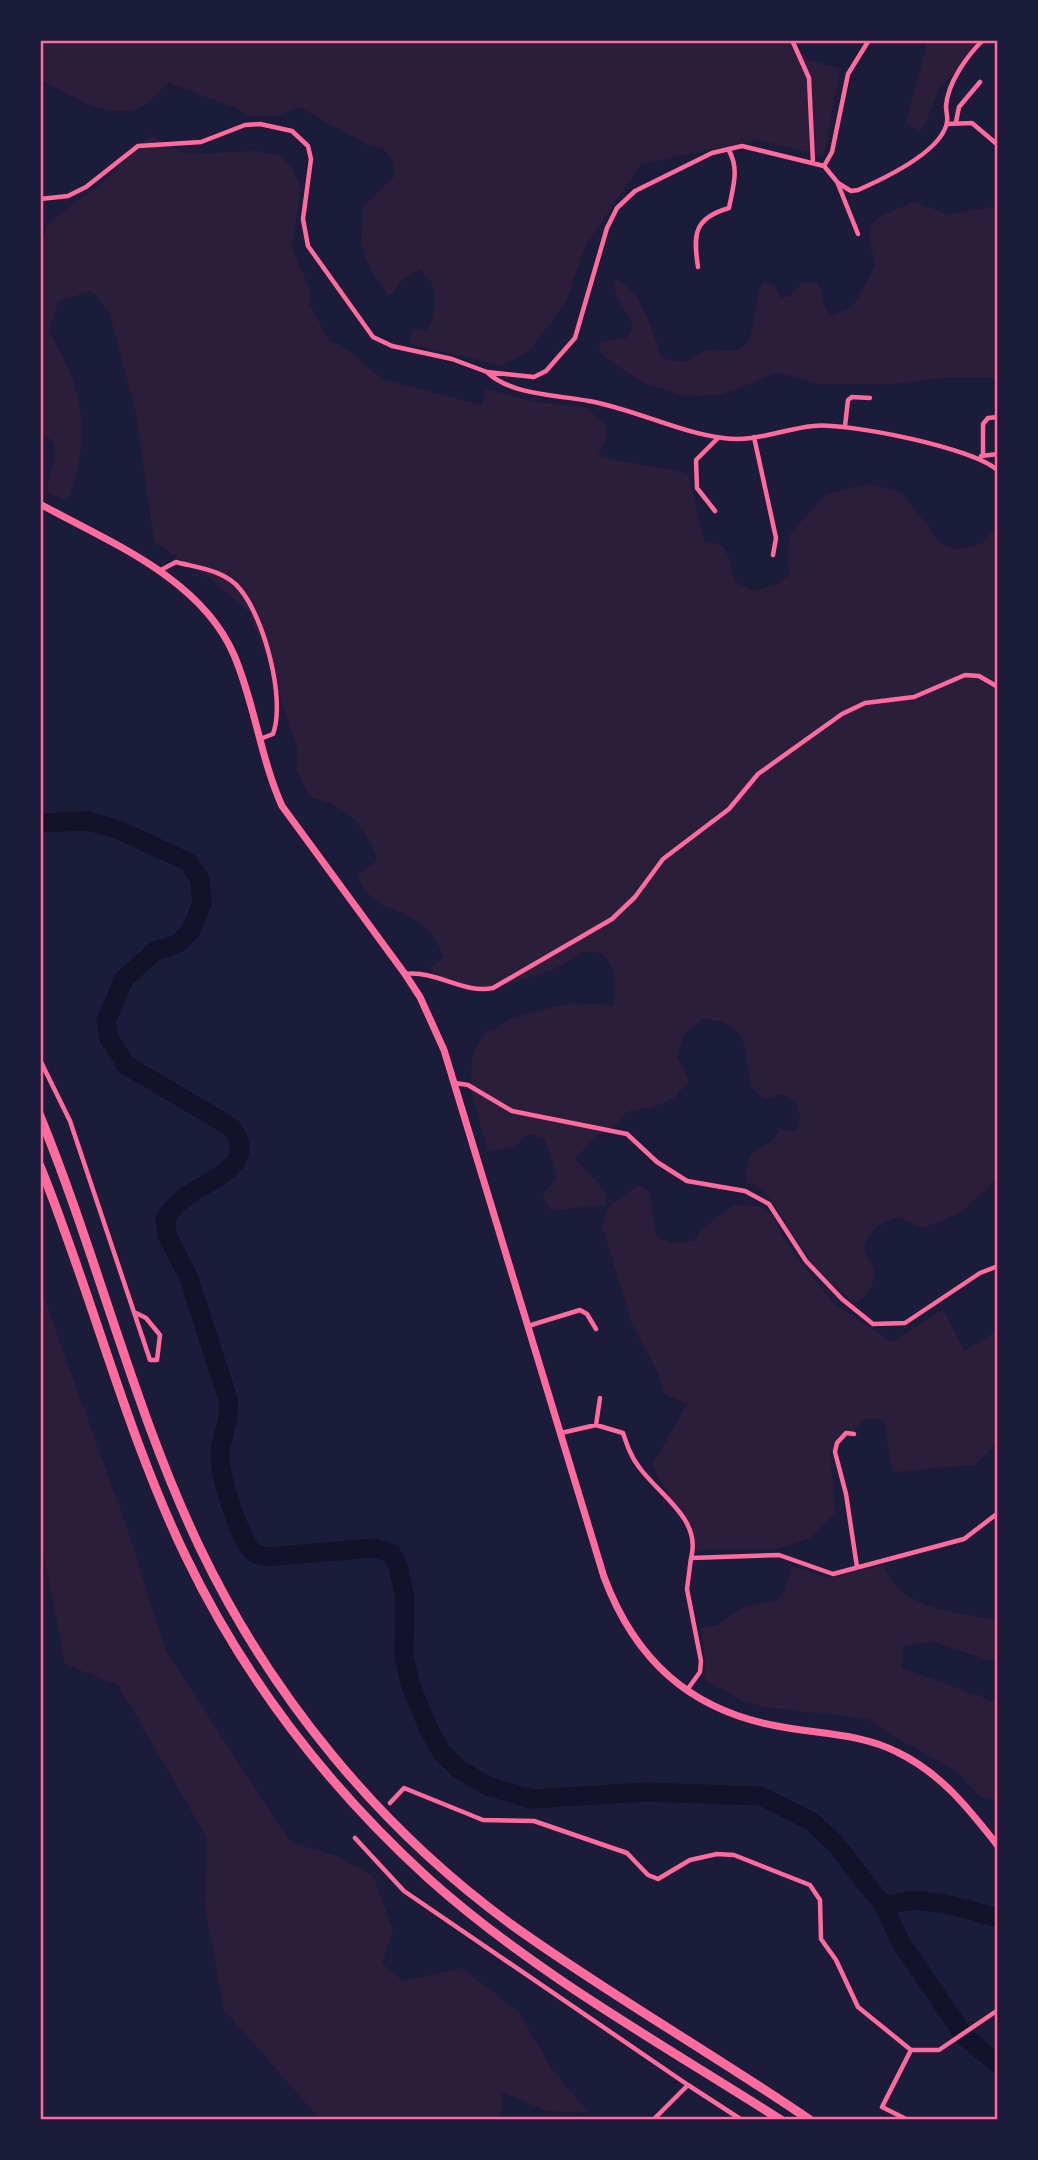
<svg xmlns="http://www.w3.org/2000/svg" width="1038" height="2160" viewBox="0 0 1038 2160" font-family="Karla,sans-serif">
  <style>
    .green { fill: #2a1e3b }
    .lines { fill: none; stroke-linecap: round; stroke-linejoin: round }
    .river { stroke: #12122b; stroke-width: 19 }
    .minor { stroke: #ff6b9d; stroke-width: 4.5 }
    .primary { stroke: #ff6b9d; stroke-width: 7 }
    .motorway { stroke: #ff6b9d; stroke-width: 9 }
    .neatline { fill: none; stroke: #ff6b9d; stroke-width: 2.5 }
  </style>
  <rect width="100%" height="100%" fill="#1b1b3a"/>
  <!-- green -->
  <path class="green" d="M 40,40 L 791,40 L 808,60 L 840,68 L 824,156 L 757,140 L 641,164 L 586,245 L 565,304 L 530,350 L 502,366 L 412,344 L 410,337 L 414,329 L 427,331 C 437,308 441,288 421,270 L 402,279 L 392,294 L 388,295 C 377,279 362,259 361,240 C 360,228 366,220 362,207 L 395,176 L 394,163 L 383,148 L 369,146 L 299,107 L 276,116 L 247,116 L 237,108 L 168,83 C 160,90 149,104 139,108 C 104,120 69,94 40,79 Z
    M 928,40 L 988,40 L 939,88 L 925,125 L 918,133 L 906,122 Z
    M 151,135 L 185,154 L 256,151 L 279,155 L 292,167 L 301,189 L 292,249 L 310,289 L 309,303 L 328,339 L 354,354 L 381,379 L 482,405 L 486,389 L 537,402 L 584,407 L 606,424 L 606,440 L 598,455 C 627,464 657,466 687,473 C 696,496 696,518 705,541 L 723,546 L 730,560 L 734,581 L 754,591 L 776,584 L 789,575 L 787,551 L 790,534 L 826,494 L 870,484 L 902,493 L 942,544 L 955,549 L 982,544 L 993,530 L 998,530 L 998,1178 L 961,1213 L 923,1228 L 898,1217 C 881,1223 868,1231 864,1248 C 865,1256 872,1262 874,1270 C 877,1283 866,1300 854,1304 L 815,1267 L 764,1190 L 747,1182 C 744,1136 763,1160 780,1129 L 794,1131 L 798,1128 L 800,1116 L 795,1101 L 782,1094 L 764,1099 L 751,1087 C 744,1049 752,1022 702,1019 L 683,1037 L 677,1057 L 688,1077 L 688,1083 L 673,1099 L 649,1108 L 628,1111 L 615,1125 L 593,1139 L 575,1159 L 604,1189 L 606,1205 L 552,1210 L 546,1204 L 543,1193 L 557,1178 L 544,1138 L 529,1134 L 515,1146 L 488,1152 L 471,1090 L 472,1057 L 485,1032 L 498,1028 L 508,1019 L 570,1003 L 614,1005 C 617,986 615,946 586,952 C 578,953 566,963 558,967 C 520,983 463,1000 429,968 L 444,957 C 438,944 430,929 417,921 C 393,906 367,906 358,874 L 375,862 L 377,856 C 359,818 349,808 309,797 L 297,771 L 297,748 L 275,679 L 248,611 L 210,579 L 154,542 L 136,413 L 109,311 L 91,291 L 58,301 L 49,332 C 85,391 91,431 70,497 L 64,499 L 48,493 C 45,472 71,445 40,433 L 40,246 L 50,221 L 99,186 Z
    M 914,202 L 948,214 L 998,206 L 998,378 L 945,378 L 894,384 L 820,384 L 778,373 L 719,395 L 687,396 L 648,385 L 615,365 L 599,351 L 601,342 L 617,338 L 626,340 L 633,326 L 617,297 L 613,279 C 642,287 653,334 662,358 L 683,362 C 694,356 705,349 719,350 C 726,350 728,353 735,350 C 762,341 750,302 763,282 L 774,285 L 782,298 L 791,296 L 802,283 L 817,282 C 825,295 818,301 831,316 L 852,308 L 876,264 L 869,241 L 870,226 L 880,216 Z
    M 636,1186 L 645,1187 L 650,1193 L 656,1236 L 671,1243 L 693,1241 C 702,1226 719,1217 733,1205 L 759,1206 L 773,1215 L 782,1237 L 833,1303 L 893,1342 L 943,1309 L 964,1351 L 998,1330 L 998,1441 L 976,1465 L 892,1472 L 884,1420 L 867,1418 L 830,1453 L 836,1513 L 810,1538 L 778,1549 L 698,1550 L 652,1465 L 687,1404 L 664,1394 L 659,1375 L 632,1324 L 602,1225 L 608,1208 Z
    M 40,1287 L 127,1528 L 166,1651 L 290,1842 L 337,1856 L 373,1876 L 393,1930 L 382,1963 L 403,1981 L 462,1968 L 518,2011 L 552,2069 L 589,2113 L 547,2111 L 502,2092 L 501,2120 L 321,2120 L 224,2010 L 205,1906 L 207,1838 L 118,1685 L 65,1664 L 40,1534 Z
    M 884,1565 C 901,1611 957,1612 998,1620 L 998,1660 L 988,1660 L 932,1642 L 903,1646 L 902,1668 L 998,1703 L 998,1800 L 979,1796 L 955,1770 L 887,1733 L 869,1719 L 764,1707 L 743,1701 L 704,1680 L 706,1664 L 701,1628 L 717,1625 L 746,1606 L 776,1601 L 784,1592 L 792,1566 L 828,1578 Z"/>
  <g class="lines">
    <!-- river -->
    <path class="river" d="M 40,823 L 88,821 L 119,830 L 188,862 L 200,879 L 202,904 L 191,930 L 178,944 L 155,951 L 124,979 L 106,1021 L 109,1038 L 126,1065 L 231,1127 C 261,1165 207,1180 184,1198 C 176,1203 170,1212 165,1219 L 167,1235 L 188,1276 L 228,1399 C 230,1424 223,1430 220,1452 C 218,1472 240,1544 256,1554 C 259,1556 263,1556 266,1557 L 374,1548 L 391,1553 L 398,1566 L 405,1599 L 404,1656 L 411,1686 L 429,1730 L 443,1754 L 459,1769 L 487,1786 L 532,1799 L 645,1792 L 761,1796 L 811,1821 L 834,1842 L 884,1906 L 900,1941 L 965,2037 L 998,2064
      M 884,1906 C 921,1893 961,1908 998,1918"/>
    <!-- minor -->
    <path class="minor" d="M 792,40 L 809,78 L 813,163
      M 956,122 L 959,107 L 980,82
      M 947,124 L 972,123 L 998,145
      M 824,166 L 832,152 L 848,74 L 869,40
      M 838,184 L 858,234
      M 40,199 L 68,196 L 86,187 L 138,146 L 201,142 L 245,125 L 260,124 L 292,131 L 308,146 L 311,159 L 303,219 L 308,246 L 373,337 L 392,346 L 452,359 L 487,372 L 534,377 L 546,371 L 575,338 L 607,228 L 617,208 L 635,191 L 712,153 L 742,146 L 824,166 L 838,183 L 851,191 L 858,190 C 883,179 942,152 947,122 C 948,117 946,111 946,106 C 948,82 967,56 983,40
      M 698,267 C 693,234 694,218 729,208 C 733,187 740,168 728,149
      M 488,373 C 512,395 557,395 589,401 C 634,409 677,432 723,438 C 753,443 783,429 813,426 C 845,422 976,448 998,471
      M 845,426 L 848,400 L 852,397 L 870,398
      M 754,437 L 776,538 L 773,555
      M 981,456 L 998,454
      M 983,456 L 983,424 L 988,418 L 998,417
      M 715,511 L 697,488 L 696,460 L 718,438
      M 159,571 L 176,562 C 198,568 225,570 240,589 C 264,618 286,699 273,734 L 260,739
      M 405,974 C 437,970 462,994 493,988 L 612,919 L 635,897 L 663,859 L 729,809 L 758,774 L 842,714 L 865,703 L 914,697 L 965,675 L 979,676 L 998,687
      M 40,1060 L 70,1121 L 150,1360 L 157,1360 L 160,1335 L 146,1318 L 136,1313
      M 455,1083 L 468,1085 L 512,1111 L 627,1134 L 657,1162 L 687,1181 L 745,1191 L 769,1204 L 806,1261 L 842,1299 L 873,1324 L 905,1323 L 980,1273 L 998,1266
      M 528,1326 L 580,1310 L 587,1314 L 596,1329
      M 596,1425 L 600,1398
      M 561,1433 L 596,1425 L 623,1433 C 627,1445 631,1457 639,1467 C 659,1495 702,1519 691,1558
      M 854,1434 L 846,1433 L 837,1443 L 835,1452 L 846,1494 L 857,1567
      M 687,1690 L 700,1672 L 701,1661 L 687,1589 L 691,1558 L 779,1555 L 833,1574 L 964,1539 L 998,1513
      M 390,1803 L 404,1788 L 483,1820 L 534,1821 L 627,1853 L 648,1875 L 658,1879 L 690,1860 L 717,1854 L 734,1855 L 810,1885 L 820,1900 L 821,1939 L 836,1960 L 858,2007 L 911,2050 L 939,2050 L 998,2010
      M 355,1838 L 404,1891 L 688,2085
      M 653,2120 L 688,2085 L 742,2120
      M 908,2120 L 882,2107 L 911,2050"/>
    <!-- primary -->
    <path class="primary" d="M 40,504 C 109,542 201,578 234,655 C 255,704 260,757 282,806 L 405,974 L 420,997 L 444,1050 L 604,1577 C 635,1660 690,1710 777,1726 C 817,1734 860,1733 897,1752 C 941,1773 969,1809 998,1846"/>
    <!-- motorway -->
    <path class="motorway" d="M 40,1116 C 98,1258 134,1410 200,1548 C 271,1696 379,1828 512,1925 C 608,1994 712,2053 810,2120
      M 40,1166 C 92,1294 125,1430 185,1555 C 244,1678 328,1787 429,1879 C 534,1973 662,2044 781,2120"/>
  </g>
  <!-- border -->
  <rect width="1038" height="2160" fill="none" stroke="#1b1b3a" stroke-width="84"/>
  <rect x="42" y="42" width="954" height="2076" class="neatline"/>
</svg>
